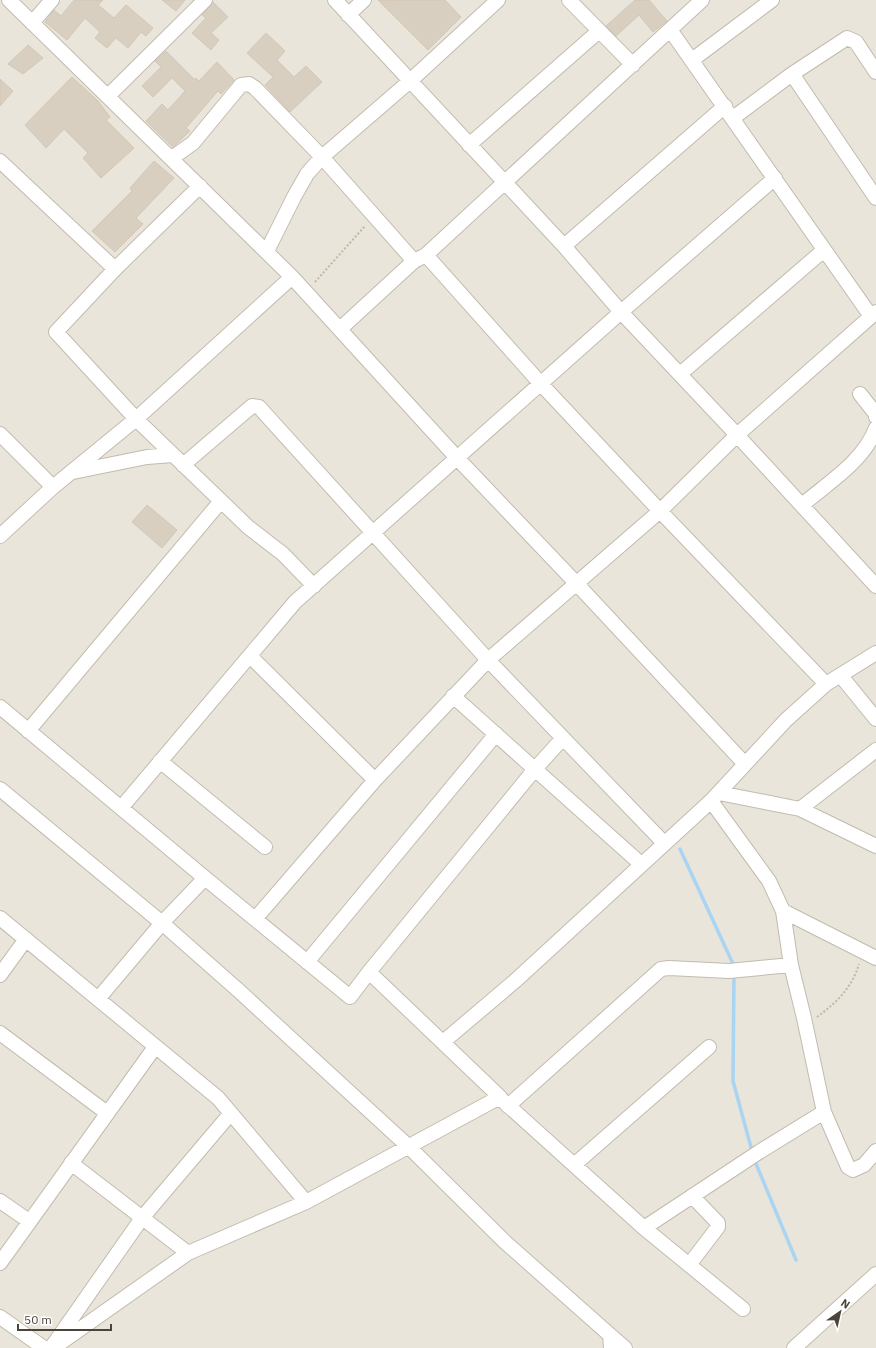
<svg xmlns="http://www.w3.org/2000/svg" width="876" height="1348" viewBox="0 0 876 1348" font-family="'IBM Plex Sans',sans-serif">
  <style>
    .residential { fill: #eae5da }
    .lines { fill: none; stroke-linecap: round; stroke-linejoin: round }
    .stream { stroke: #a9d4f2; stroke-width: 3.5 }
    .building { fill: #d8cfc1; stroke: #d3c7b4 }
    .minor-casing { stroke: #c2bbae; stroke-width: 16 }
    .path { stroke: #c4b79f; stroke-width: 2; stroke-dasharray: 2 2; stroke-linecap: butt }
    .minor { stroke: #fff; stroke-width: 14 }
  </style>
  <rect width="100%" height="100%" fill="#f6f3ec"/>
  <!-- residential -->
  <path class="residential" d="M 0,0 L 876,0 L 876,1348 L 0,1348 Z"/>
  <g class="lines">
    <!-- stream -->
    <path class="stream" d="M 680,849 L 734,966
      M 734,974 L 733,1081 L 752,1151
      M 754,1159 L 796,1260"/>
  </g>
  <!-- building -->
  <path class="building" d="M 74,0 L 103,0 L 98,5 L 114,18 L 126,5 L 153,28 L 146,36 L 141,32 L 128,48 L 116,38 L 107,48 L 95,38 L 100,32 L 85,18 L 67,40 L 45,22 L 54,10 L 61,16 Z
    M 162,0 L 185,0 L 176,11 Z
    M 378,0 L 445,0 L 461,17 L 428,50 Z
    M 635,0 L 649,0 L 667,21 L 653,32 L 639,15 L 616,36 L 606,26 Z
    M 213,2 L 228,17 L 211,33 L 219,40 L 211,50 L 192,33 L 206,18 L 202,15 Z
    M 266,33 L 285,51 L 277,60 L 294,77 L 306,66 L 322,82 L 290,112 L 265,85 L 273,77 L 247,53 Z
    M 28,45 L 43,58 L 23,74 L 8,64 Z
    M 166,51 L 195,80 L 196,78 L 199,81 L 217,62 L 234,80 L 221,94 L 218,91 L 186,128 L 190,131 L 173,147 L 146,121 L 162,104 L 168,110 L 185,91 L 172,78 L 153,97 L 142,86 L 161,67 L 155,61 Z
    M 72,77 L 98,101 L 110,117 L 106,120 L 134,148 L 101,178 L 83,158 L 88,153 L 64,129 L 46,148 L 25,125 Z
    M 0,79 L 13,91 L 0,106 Z
    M 154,161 L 174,178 L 136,218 L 143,224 L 115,252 L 92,231 L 132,191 L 130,188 Z
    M 147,505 L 177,530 L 162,548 L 132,522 Z"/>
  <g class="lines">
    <!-- minor casing -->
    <g class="minor-casing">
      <path id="minor" d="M 9,0 L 292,277 L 458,459 L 576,583 L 745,764
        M 335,0 L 564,246 L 621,312 L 737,435 L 876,586
        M 569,0 L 633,65
        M 348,15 L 364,0
        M 32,23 L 52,0
        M 671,31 L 870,315
        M 692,60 L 772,0
        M 792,74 L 876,198
        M 108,96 L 205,0
        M 733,118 L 792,74 L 847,38 L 856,42 L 876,72
        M 469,145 L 599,31
        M 172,158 L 193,143 L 241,85 L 249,84 L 255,88 L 322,157 L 414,261
        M 0,161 L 115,269 L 200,186
        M 564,246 L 725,106
        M 267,251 L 294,197 L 307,174 L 322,157 L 410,81 L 498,0
        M 426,255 L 541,384 L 660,511 L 826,684 L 786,720 L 711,801 L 515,981 L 443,1042
        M 115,269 L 56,332 L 136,419 L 248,527 L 283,554 L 314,586
        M 340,329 L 414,261 L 426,255 L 702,0
        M 680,374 L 824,250
        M 860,394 L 875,413 L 876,417
        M 0,434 L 53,487
        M 183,465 L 252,406 L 259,407 L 488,660 L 664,843
        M 73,472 L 147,457 L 173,455
        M 802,505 C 828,483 864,461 876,428
        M 0,536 L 53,487 L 136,419 L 292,277
        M 250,656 L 375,780
        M 841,676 L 876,719
        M 826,684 L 876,653
        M 453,696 L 641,864
        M 0,707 L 205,878
        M 28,731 L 221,501
        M 160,761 L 265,847
        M 0,789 L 162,923 L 238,990 L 409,1147 L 505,1242 L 610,1335 L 611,1348
        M 719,793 L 800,809 L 876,846
        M 711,801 L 769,881 L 783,911 L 791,965 L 804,1018 L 824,1112 L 848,1167 L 853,1170 L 864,1165 L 876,1151
        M 121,808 L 295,602 L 621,312 L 775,178
        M 800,809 L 876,750
        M 783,911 L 876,958
        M 0,918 L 98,999 L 162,923 L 205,878 L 350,997 L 369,972 L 500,1097 L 306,1202 L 218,1098 L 98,999
        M 255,919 L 375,780 L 488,660 L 660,511 L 737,435 L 876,312
        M 307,962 L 496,734
        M 369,972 L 535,769 L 563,738
        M 0,975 L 26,939
        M 0,1033 L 107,1113
        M 502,1100 L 644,1228 L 743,1309
        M 508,1106 L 661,969 L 669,968 L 729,971 L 791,965
        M 71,1163 L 188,1253
        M 574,1165 L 709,1047
        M 0,1201 L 29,1221
        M 644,1228 L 759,1152 L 824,1112
        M 0,1263 L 155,1047
        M 689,1265 L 718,1227 L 718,1223 L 692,1196
        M 0,1317 L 44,1348
        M 610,1335 L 625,1348
        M 56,1346 L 188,1253 L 306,1202
        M 51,1348 L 142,1218 L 231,1113
        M 794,1348 L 876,1274"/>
    </g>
    <!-- path -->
    <path class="path" d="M 315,282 L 365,226
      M 817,1017 C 836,1003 852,988 859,964"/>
    <!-- minor -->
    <use href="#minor" class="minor"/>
  </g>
  <!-- north arrow -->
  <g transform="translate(840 1312) rotate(34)" stroke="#ffffff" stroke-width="3" paint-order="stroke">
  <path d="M0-3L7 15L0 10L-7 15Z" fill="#4b4439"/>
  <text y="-6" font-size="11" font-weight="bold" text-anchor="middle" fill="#4b4439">N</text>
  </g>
  <!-- scale -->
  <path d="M18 1324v6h93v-6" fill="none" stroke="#4b4439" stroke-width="2"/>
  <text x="24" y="1324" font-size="12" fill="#4b4439" stroke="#ffffff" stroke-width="3" paint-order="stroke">50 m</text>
</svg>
